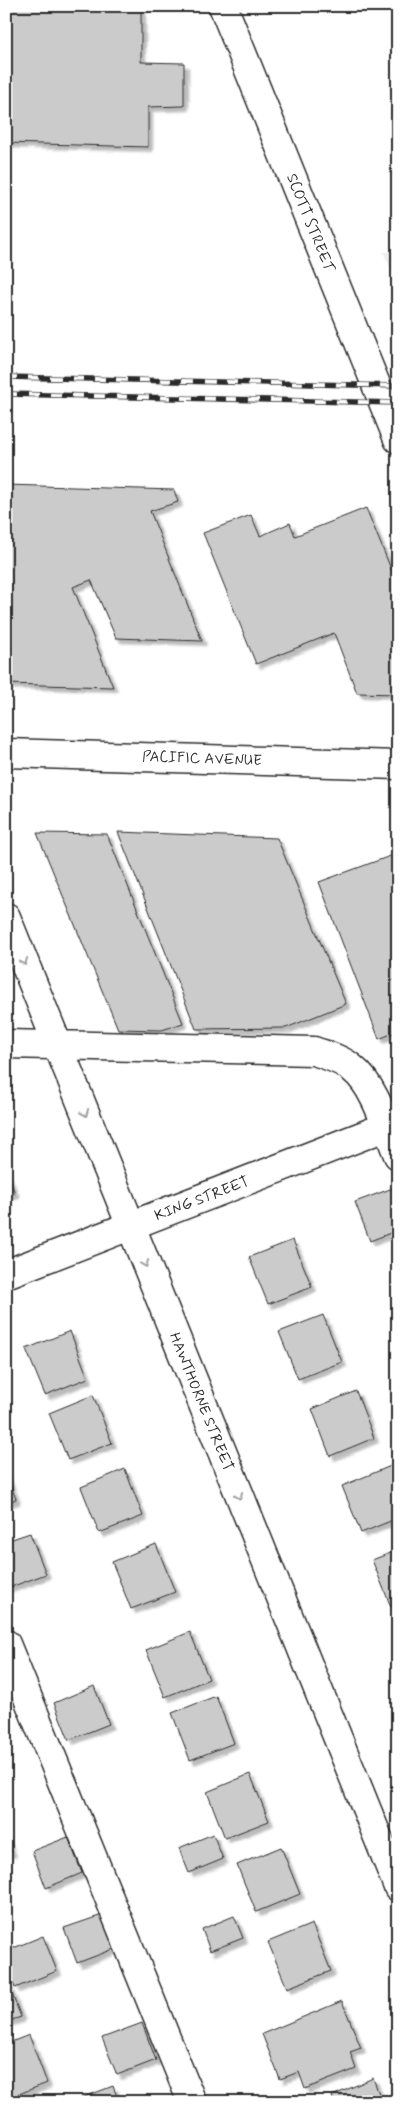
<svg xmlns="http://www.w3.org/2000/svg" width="404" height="2108" viewBox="0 0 404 2108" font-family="Mynerve,sans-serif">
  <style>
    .built { fill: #efefef }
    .building { fill: #cbcbcb; stroke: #2b2b2b; filter: url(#shadow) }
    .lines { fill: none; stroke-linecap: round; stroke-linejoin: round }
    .minor-casing { stroke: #2b2b2b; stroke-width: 31 }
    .minor { stroke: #fff; stroke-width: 28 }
    .rail-casing { stroke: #2b2b2b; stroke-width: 5.5 }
    .rail { stroke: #fff; stroke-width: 4; stroke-dasharray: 11; stroke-linecap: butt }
    .oneway { stroke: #a0a0a0 }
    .labels { text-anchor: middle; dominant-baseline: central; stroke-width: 5; stroke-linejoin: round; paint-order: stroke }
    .street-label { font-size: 15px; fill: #2b2b2b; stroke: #fff }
  </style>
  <defs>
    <filter id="shadow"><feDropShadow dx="4.5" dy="4.5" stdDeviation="1" flood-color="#0004"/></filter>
  </defs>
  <rect width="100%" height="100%" fill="#fff"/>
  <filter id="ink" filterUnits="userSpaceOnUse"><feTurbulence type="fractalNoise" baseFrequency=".02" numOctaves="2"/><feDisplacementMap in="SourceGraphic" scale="10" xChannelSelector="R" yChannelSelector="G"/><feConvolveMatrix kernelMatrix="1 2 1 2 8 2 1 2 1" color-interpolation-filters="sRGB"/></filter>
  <g filter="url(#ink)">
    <!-- built -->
    <path class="built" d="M 383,252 L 398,252 L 398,283 Z"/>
    <!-- building -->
    <path class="building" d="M 6,6 L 141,6 L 141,62 L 184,63 L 184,106 L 148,107 L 148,147 L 6,143 Z
      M 6,485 L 174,490 L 178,502 L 150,511 L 202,641 L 116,638 L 91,580 L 73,587 L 113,687 L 6,684 Z
      M 366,508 L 398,586 L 398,694 L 357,693 L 334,633 L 256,664 L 203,533 L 251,515 L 260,536 L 290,523 L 295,536 Z
      M 118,832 L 277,838 L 346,1004 L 286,1028 L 196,1029 Z
      M 37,833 L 107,834 L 183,1023 L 162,1030 L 118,1029 Z
      M 393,855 L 398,868 L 398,1031 L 379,1039 L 319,882 Z
      M 6,1171 L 15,1193 L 6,1196 Z
      M 393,1188 L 398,1200 L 398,1230 L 370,1241 L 355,1202 Z
      M 293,1240 L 312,1287 L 268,1304 L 249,1257 Z
      M 323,1315 L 342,1362 L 298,1379 L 279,1332 Z
      M 70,1331 L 88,1378 L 45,1395 L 26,1349 Z
      M 356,1391 L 374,1438 L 330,1456 L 312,1409 Z
      M 93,1395 L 112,1443 L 68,1460 L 49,1413 Z
      M 398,1463 L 398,1518 L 361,1533 L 342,1486 Z
      M 125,1469 L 143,1516 L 99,1533 L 81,1487 Z
      M 6,1474 L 16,1499 L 6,1503 Z
      M 30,1533 L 46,1574 L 8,1588 L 6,1541 Z
      M 156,1544 L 175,1592 L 131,1609 L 112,1562 Z
      M 398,1550 L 398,1605 L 391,1607 L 372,1560 Z
      M 190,1632 L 209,1679 L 165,1697 L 146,1650 Z
      M 94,1686 L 109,1724 L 69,1740 L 54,1703 Z
      M 216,1696 L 234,1743 L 190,1760 L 172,1713 Z
      M 250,1774 L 269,1821 L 225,1838 L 207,1792 Z
      M 213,1834 L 223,1859 L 189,1873 L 179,1848 Z
      M 6,1837 L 12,1852 L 6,1854 Z
      M 68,1837 L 82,1873 L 46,1888 L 32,1851 Z
      M 281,1847 L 300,1894 L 256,1912 L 237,1865 Z
      M 102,1915 L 114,1949 L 77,1963 L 64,1928 Z
      M 234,1916 L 243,1938 L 210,1951 L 202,1929 Z
      M 312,1924 L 331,1971 L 287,1988 L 268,1942 Z
      M 43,1936 L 57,1971 L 15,1988 L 6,1966 L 6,1951 Z
      M 6,1979 L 21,2017 L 6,2022 Z
      M 342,2001 L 361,2048 L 350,2052 L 356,2069 L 305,2089 L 299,2072 L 280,2079 L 262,2034 Z
      M 142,2023 L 156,2060 L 117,2075 L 102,2038 Z
      M 29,2035 L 47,2083 L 6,2099 L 6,2044 Z
      M 373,2078 L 382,2102 L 334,2102 L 332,2096 Z
      M 113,2086 L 119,2102 L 81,2102 L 79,2099 Z"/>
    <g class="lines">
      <!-- minor casing -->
      <g class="minor-casing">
        <path id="minor" d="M 223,6 L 398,439
          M 6,753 L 398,765
          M 6,917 L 398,1887
          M 6,1044 L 314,1051 C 328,1056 342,1059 353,1069 C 375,1086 387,1129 398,1155
          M 6,1274 L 398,1122
          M 6,1644 L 192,2102"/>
      </g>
      <!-- minor -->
      <use href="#minor" class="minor"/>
      <!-- rail casing -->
      <g class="rail-casing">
        <path id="rail" d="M 6,377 L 398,386
          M 6,394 L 398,403"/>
      </g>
      <!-- rail -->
      <use href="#rail" class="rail"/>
    </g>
    <!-- one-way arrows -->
    <defs><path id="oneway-chevron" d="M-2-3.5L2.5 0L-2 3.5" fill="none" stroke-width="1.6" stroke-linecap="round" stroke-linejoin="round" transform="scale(1.25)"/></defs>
    <g class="oneway">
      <use href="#oneway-chevron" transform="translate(24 962) rotate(68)"/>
      <use href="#oneway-chevron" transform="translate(85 1113) rotate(68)"/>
      <use href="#oneway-chevron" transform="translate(145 1264) rotate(68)"/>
      <use href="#oneway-chevron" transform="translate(239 1496) rotate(68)"/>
    </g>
  </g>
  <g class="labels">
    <!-- street labels -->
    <g class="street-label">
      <text transform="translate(310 223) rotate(68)">SCOTT STREET</text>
      <text transform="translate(202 759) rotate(2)">PACIFIC AVENUE</text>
      <text transform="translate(202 1199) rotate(-21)">KING STREET</text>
      <text transform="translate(201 1402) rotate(68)">HAWTHORNE STREET</text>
    </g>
  </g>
  <!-- margin -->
  <rect width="404" height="2108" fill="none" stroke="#fff" stroke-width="25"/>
  <rect x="12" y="12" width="379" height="2083" fill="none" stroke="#2b2b2b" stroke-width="2" filter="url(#ink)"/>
</svg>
